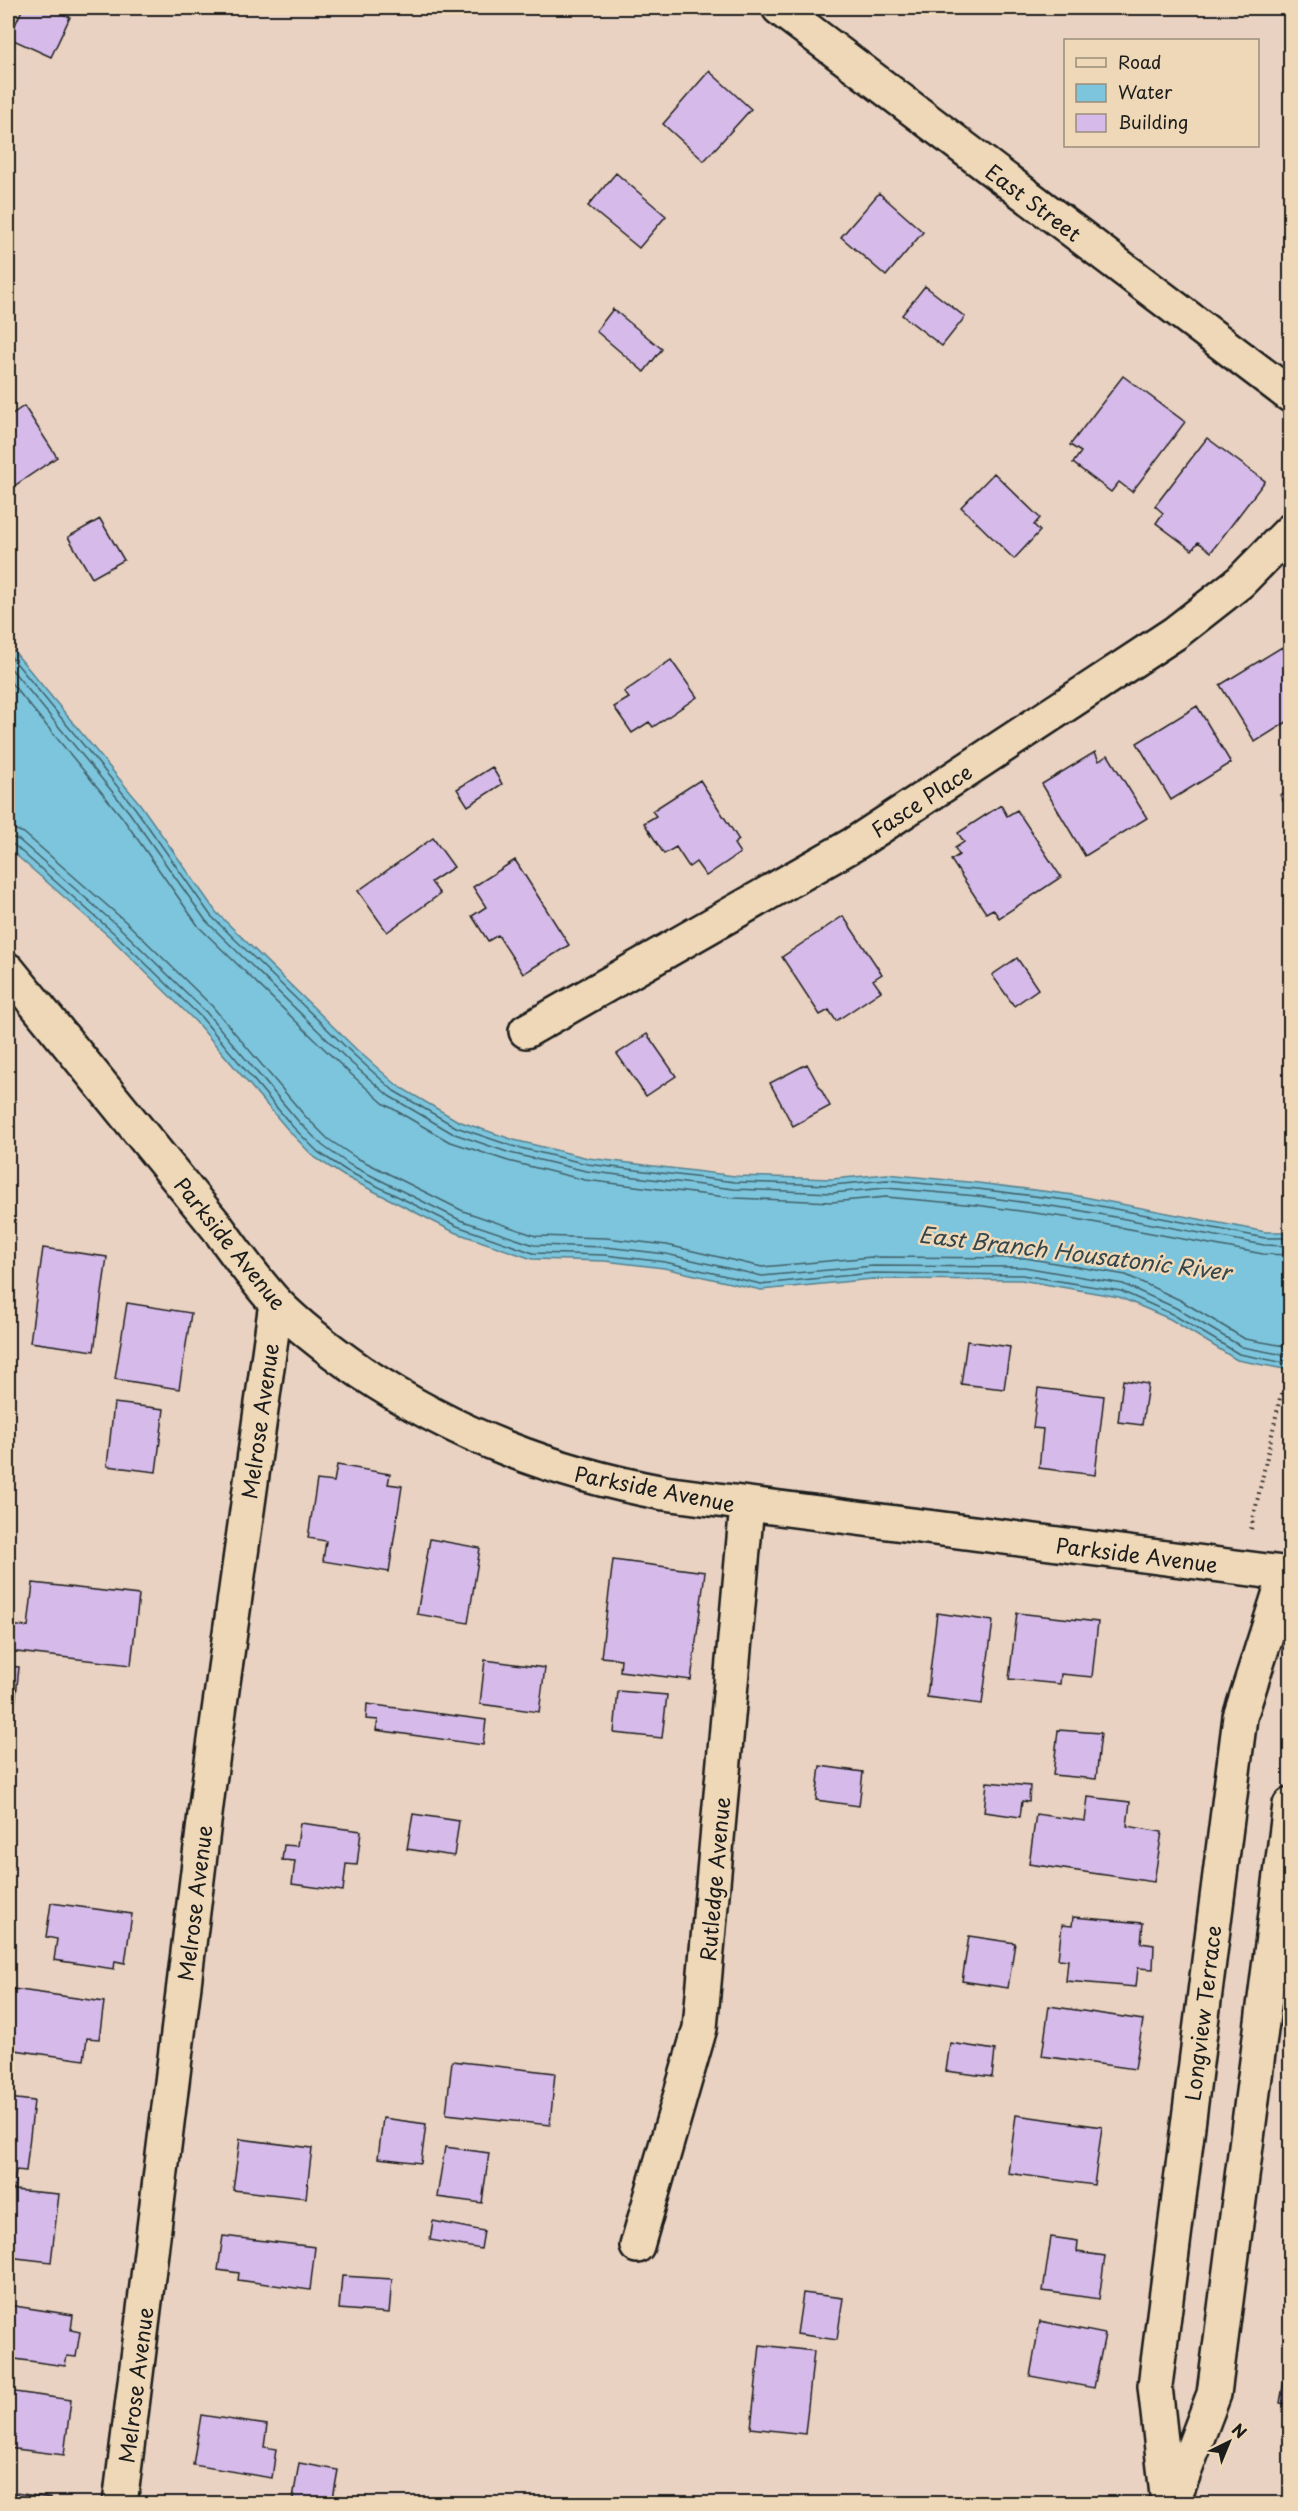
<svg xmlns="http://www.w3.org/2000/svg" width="1298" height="2511" viewBox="0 0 1298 2511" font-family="'Playpen Sans',sans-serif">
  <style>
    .water { fill: #7cc5dc; stroke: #56818f; stroke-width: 1.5 }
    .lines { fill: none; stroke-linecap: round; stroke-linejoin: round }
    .shore { stroke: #426069; stroke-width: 1.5 }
    .building { fill: #d6bbea; stroke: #1c1c1c; stroke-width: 1.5 }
    .minor-casing { stroke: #1c1c1c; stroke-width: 38 }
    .tertiary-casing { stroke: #1c1c1c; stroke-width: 38 }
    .path { stroke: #1c1c1c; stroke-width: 4; stroke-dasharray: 1.5 4.5; stroke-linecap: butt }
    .minor { stroke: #eed8b7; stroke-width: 33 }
    .tertiary { stroke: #eed8b7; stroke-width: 33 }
    .labels { text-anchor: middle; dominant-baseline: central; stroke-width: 5; stroke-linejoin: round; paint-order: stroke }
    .street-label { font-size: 21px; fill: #1c1c1c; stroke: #eed8b7 }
    .water-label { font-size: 22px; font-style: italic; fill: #34464c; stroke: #eed8b7 }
  </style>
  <rect width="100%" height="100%" fill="#e9d2c1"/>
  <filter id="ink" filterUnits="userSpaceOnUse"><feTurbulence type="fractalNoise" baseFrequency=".0167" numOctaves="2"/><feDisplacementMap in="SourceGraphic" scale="12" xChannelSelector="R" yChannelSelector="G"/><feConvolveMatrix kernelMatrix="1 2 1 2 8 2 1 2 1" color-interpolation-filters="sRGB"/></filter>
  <g filter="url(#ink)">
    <!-- water -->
    <path class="water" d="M 8,644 L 140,804 L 216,912 L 357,1050 L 398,1086 L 458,1121 L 514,1140 L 588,1158 L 735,1176 L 832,1179 L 887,1174 L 978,1183 L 1074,1195 L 1266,1232 L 1290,1232 L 1290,1370 L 1237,1360 L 1170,1319 L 1119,1297 L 1021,1280 L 873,1279 L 761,1290 L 664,1268 L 605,1261 L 532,1259 L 454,1232 L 344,1176 L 314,1157 L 289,1131 L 196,1022 L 111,938 L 8,848 Z"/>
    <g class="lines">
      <!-- shore -->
      <path class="shore" d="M 8,653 L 135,808 L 211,916 L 353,1054 L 394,1091 L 456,1127 L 512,1146 L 587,1164 L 735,1182 L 832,1185 L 887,1180 L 978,1189 L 1074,1201 L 1265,1238 L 1290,1238
        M 8,665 L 129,812 L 206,921 L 348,1060 L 389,1096 L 452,1133 L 510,1153 L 586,1171 L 734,1189 L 832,1193 L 886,1188 L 977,1196 L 1072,1209 L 1264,1245 L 1290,1246
        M 8,679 L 122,817 L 199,927 L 342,1066 L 383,1103 L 448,1141 L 508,1161 L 585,1180 L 734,1198 L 832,1202 L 886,1197 L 976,1205 L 1071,1218 L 1263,1254 L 1290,1255
        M 8,827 L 24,833 L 126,922 L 212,1006 L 305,1116 L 328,1139 L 355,1157 L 463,1211 L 536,1236 L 606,1238 L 667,1245 L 762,1267 L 872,1257 L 1025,1258 L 1126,1275 L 1180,1300 L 1245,1339 L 1290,1347
        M 8,836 L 19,840 L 120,928 L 206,1012 L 299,1122 L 323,1146 L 350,1165 L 460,1220 L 534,1245 L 606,1247 L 666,1254 L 762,1276 L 873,1266 L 1024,1267 L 1123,1284 L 1176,1308 L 1242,1347 L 1290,1356
        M 8,844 L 14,845 L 115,934 L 201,1017 L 293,1127 L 318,1152 L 347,1171 L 457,1226 L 533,1253 L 605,1255 L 665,1262 L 761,1284 L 873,1273 L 1022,1275 L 1121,1291 L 1172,1314 L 1239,1354 L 1290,1364"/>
    </g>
    <!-- building -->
    <path class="building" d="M 23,8 L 63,8 L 61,13 L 70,17 L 51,57 L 9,38 Z
      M 709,71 L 751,109 L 704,161 L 663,124 Z
      M 616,173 L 666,216 L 639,248 L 588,206 Z
      M 879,193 L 923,232 L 886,276 L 841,237 Z
      M 925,286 L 965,317 L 942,346 L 902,315 Z
      M 613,309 L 662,349 L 644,372 L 596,331 Z
      M 1123,376 L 1185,422 L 1132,492 L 1119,482 L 1111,492 L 1073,463 L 1081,452 L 1070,445 Z
      M 24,406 L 57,457 L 8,490 L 8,417 Z
      M 1207,438 L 1265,481 L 1211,552 L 1198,542 L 1192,550 L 1156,523 L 1163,513 L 1155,506 Z
      M 994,473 L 1040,518 L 1034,525 L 1040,531 L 1014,559 L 961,507 Z
      M 100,519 L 124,560 L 92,578 L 68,537 Z
      M 1282,647 L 1290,660 L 1290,720 L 1255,742 L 1220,685 Z
      M 671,660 L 697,697 L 653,727 L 649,722 L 632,733 L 614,707 L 629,698 L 624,692 Z
      M 1197,706 L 1231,763 L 1171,800 L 1137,743 Z
      M 1095,752 L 1099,761 L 1108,755 L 1147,818 L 1085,856 L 1042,784 Z
      M 492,767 L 502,784 L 468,806 L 457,789 Z
      M 700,780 L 739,840 L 734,844 L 740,853 L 706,876 L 696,862 L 689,867 L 676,847 L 664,854 L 644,823 L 656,816 L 652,811 Z
      M 1290,790 L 1290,814 L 1280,795 Z
      M 1001,805 L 1007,816 L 1017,810 L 1061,877 L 999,918 L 993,909 L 986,913 L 951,860 L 959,855 L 955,848 L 964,842 L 958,833 Z
      M 433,838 L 454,867 L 431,882 L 440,894 L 387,932 L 358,891 Z
      M 515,860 L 569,945 L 523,974 L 498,935 L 488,941 L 472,916 L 486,907 L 473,887 Z
      M 843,916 L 882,974 L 873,980 L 881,991 L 836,1021 L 829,1010 L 820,1015 L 782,957 Z
      M 1017,958 L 1038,989 L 1014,1006 L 992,975 Z
      M 647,1034 L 676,1076 L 646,1096 L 617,1054 Z
      M 807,1064 L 830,1106 L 793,1126 L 770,1083 Z
      M 43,1248 L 107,1257 L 94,1351 L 30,1342 Z
      M 127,1303 L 191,1313 L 179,1389 L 115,1379 Z
      M 967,1341 L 1010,1347 L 1004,1389 L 961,1384 Z
      M 1123,1380 L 1148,1384 L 1142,1425 L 1118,1422 Z
      M 1038,1388 L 1104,1396 L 1095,1475 L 1039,1468 L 1043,1429 L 1033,1428 Z
      M 114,1403 L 164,1409 L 156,1472 L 107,1466 Z
      M 337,1465 L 390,1474 L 388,1484 L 402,1486 L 389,1572 L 323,1561 L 326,1541 L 308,1538 L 317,1480 L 334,1482 Z
      M 430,1539 L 480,1548 L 468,1623 L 417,1614 Z
      M 613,1560 L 705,1572 L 691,1680 L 620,1671 L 621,1659 L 601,1657 Z
      M 33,1583 L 139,1595 L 131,1665 L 8,1651 L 9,1625 L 28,1627 Z
      M 937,1613 L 993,1621 L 982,1704 L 927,1697 Z
      M 1017,1613 L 1098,1622 L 1092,1677 L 1061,1674 L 1060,1684 L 1009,1679 Z
      M 485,1660 L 545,1668 L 539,1712 L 480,1704 Z
      M 8,1666 L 19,1667 L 14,1715 L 8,1714 Z
      M 618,1691 L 667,1695 L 662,1738 L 614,1733 Z
      M 367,1704 L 486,1720 L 483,1745 L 376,1730 L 378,1720 L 366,1719 Z
      M 1058,1730 L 1101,1733 L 1096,1779 L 1053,1775 Z
      M 820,1766 L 863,1772 L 859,1806 L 816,1800 Z
      M 987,1782 L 1030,1786 L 1029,1802 L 1022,1801 L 1020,1817 L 984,1812 Z
      M 1088,1797 L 1130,1802 L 1127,1826 L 1162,1832 L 1154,1882 L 1029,1864 L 1036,1814 L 1085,1821 Z
      M 413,1814 L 459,1821 L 454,1856 L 407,1849 Z
      M 300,1823 L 361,1831 L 357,1865 L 346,1864 L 343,1891 L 292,1884 L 295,1861 L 282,1860 L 284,1845 L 297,1846 Z
      M 51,1903 L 132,1914 L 125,1963 L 115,1961 L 114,1969 L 54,1960 L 57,1939 L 46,1937 Z
      M 1073,1917 L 1143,1923 L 1141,1943 L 1154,1945 L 1153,1969 L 1138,1968 L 1136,1987 L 1066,1981 L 1068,1960 L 1058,1959 L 1062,1925 L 1072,1926 Z
      M 969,1936 L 1015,1943 L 1008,1988 L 962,1981 Z
      M 13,1989 L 104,2002 L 99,2039 L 87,2038 L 84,2060 L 8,2049 Z
      M 1049,2006 L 1143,2020 L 1135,2069 L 1042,2056 Z
      M 950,2043 L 995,2050 L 992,2077 L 946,2071 Z
      M 452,2061 L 555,2073 L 550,2125 L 446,2114 Z
      M 8,2098 L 34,2101 L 26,2171 L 16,2170 L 14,2190 L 59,2194 L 51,2262 L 8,2257 Z
      M 1016,2115 L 1102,2127 L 1094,2185 L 1008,2173 Z
      M 383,2118 L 426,2124 L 421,2163 L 378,2158 Z
      M 240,2139 L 312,2148 L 306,2198 L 233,2190 Z
      M 445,2147 L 489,2153 L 482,2203 L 437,2197 Z
      M 433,2221 L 484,2231 L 481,2249 L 430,2240 Z
      M 223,2236 L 315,2247 L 310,2290 L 238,2280 L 239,2273 L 218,2270 Z
      M 1051,2237 L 1078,2241 L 1077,2252 L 1105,2256 L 1099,2299 L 1043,2291 Z
      M 342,2276 L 392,2279 L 389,2313 L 339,2309 Z
      M 803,2293 L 843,2298 L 837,2340 L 797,2334 Z
      M 8,2305 L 73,2315 L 71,2330 L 80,2332 L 76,2357 L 67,2356 L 65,2366 L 8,2358 Z
      M 1040,2321 L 1105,2334 L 1094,2388 L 1030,2376 Z
      M 760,2345 L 814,2351 L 805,2434 L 751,2428 Z
      M 1289,2352 L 1290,2352 L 1290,2405 L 1280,2403 Z
      M 8,2391 L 71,2400 L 64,2455 L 8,2448 Z
      M 201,2415 L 267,2425 L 264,2447 L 276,2449 L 272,2478 L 193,2465 Z
      M 299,2463 L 338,2470 L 332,2504 L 292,2504 Z
      M 8,2492 L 50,2498 L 49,2504 L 8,2504 Z"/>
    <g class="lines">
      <!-- minor casing -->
      <g class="minor-casing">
        <path id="minor" d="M 8,970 L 217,1227 C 236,1253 254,1279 276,1303 C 301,1329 331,1351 361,1372 C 455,1435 553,1472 664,1493 L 1290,1574
          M 526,1031 L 854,844 L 1175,633 L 1240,582 L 1290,531
          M 637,2246 L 700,2028 L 747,1505
          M 120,2504 L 208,1790 L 276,1303
          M 1168,2504 L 1155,2386 L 1240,1717 L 1286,1573
          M 1172,2504 L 1214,2394 L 1290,1805"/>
      </g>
      <!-- tertiary casing -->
      <g class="tertiary-casing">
        <path id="tertiary" d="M 779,8 L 1290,395"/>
      </g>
      <!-- path -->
      <path class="path" d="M 1251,1529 L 1280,1398 L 1290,1376"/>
      <!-- minor -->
      <use href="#minor" class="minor"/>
      <!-- tertiary -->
      <use href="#tertiary" class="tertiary"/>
    </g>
  </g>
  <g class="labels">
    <!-- street labels -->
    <g class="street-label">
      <text transform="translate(1034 202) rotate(37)">East Street</text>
      <text transform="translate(921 800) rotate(-33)">Fasce Place</text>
      <text transform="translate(231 1243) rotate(51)">Parkside Avenue</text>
      <text transform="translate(259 1421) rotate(-82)">Melrose Avenue</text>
      <text transform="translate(655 1488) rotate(11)">Parkside Avenue</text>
      <text transform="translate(1137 1554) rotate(7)">Parkside Avenue</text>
      <text transform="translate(714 1879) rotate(-85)">Rutledge Avenue</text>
      <text transform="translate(194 1903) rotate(-83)">Melrose Avenue</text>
      <text transform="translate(1202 2013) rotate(-83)">Longview Terrace</text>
      <text transform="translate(135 2385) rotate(-83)">Melrose Avenue</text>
    </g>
    <!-- water labels -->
    <g class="water-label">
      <text transform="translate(1075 1252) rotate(7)">East Branch Housatonic River</text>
    </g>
  </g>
  <!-- margin -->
  <rect width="1298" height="2511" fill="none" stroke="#eed8b7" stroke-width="30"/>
  <rect x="15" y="15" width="1268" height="2481" fill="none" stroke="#1c1c1c" stroke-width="2" filter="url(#ink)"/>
  <!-- legend -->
  <rect x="1064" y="39" width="195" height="108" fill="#eed8b7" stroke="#9a8d79" stroke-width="1.5"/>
  <rect x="1076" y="58" width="30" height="9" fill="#eed8b7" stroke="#9a8d79" stroke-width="1.5"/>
  <text x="1118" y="69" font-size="18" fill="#1c1c1c">Road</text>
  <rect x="1076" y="84" width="30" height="18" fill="#7cc5dc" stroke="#9a8d79" stroke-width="1.5"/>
  <text x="1118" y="99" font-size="18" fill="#1c1c1c">Water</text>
  <rect x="1076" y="114" width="30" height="18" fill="#d6bbea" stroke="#9a8d79" stroke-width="1.5"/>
  <text x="1118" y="129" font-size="18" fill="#1c1c1c">Building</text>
  <!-- north arrow -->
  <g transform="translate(1229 2442) rotate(43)" stroke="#eed8b7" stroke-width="4.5" paint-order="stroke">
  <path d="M0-4.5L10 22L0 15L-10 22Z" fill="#1c1c1c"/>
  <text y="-9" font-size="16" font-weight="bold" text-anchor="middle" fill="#1c1c1c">N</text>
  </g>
</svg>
